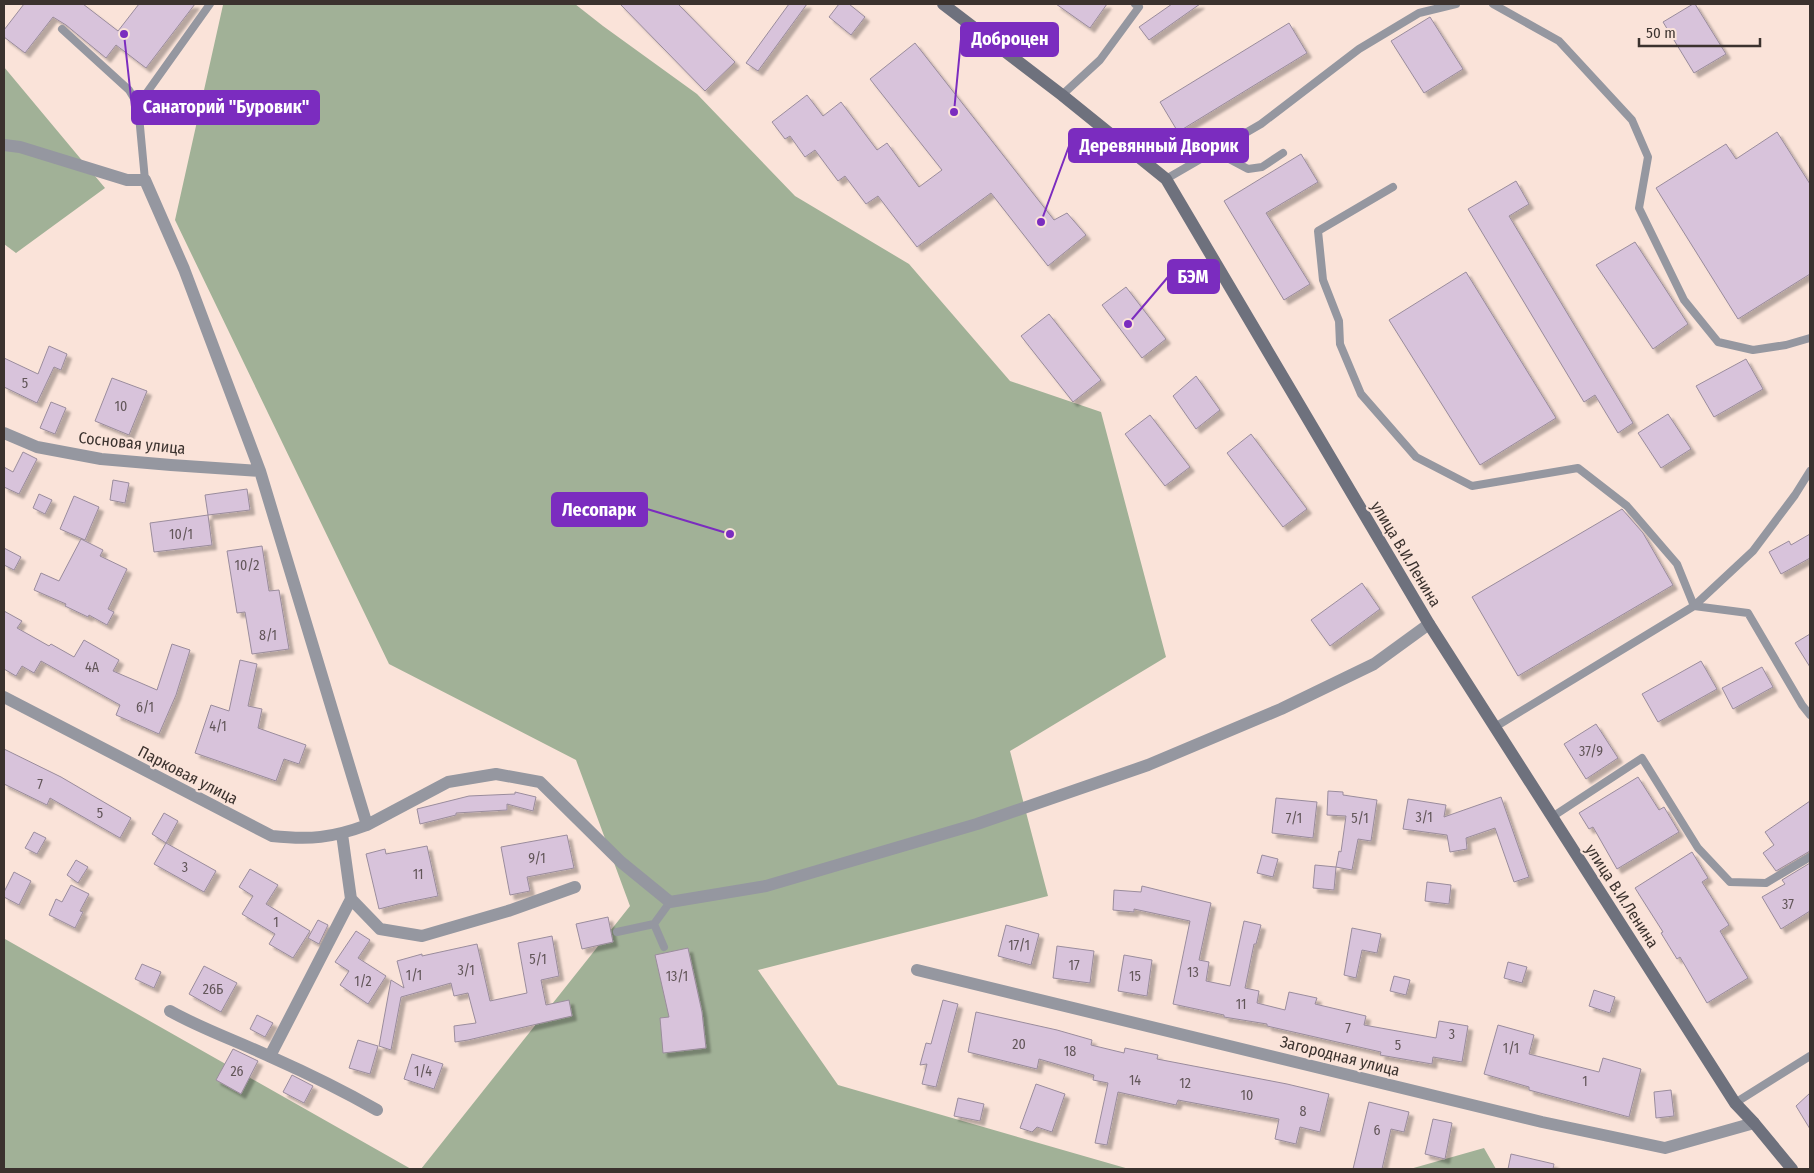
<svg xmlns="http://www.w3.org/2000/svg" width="1814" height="1173" viewBox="0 0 1814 1173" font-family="'Fira Sans Condensed',sans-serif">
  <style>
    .forest { fill: #a1b197 }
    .building { fill: #d8c3db; stroke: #9a8c9c; filter: url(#shadow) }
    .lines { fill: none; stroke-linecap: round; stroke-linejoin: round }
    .lane { stroke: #9597a0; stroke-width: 8 }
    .street { stroke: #9597a0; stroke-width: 12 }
    .secondary { stroke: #6e717d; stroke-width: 12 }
    .labels { text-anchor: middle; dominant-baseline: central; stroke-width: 4.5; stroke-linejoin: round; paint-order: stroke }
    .number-label { font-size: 14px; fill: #625659 }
    .street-label { font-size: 16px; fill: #3b322e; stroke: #fae3d9 }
    .leader { fill: none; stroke: #7b2cbf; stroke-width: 2 }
    .callout-dot { fill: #7b2cbf; stroke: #fae3d9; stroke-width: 2 }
    .callout { fill: #7b2cbf; stroke: #7b2cbf; stroke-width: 2 }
    .callout-label { font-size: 18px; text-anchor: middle; font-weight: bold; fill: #fff }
  </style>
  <defs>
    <filter id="shadow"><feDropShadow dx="4.5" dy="4.5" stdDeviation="1" flood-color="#0004"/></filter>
  </defs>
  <rect width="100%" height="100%" fill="#fae3d9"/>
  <!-- forest -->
  <path class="forest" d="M 225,4 L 575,4 L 603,26 L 697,94 L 795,196 L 909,264 L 1010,381 L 1101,412 L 1166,657 L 1010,751 L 1048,896 L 758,970 L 838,1085 L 1129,1169 L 421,1169 L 630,906 L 576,760 L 389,664 L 175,220 L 223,5 Z
    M 4,67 L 105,188 L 16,253 L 4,244 Z
    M 4,938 L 5,939 L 411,1169 L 4,1169 Z
    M 1484,1148 L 1496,1169 L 1410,1169 Z"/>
  <!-- building -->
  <path class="building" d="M 24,4 L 83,4 L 118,31 L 139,4 L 195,4 L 146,68 L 116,45 L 106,58 L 66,25 L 53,17 L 25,53 L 4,37 L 4,30 Z
    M 620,4 L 678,4 L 735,62 L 705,91 Z
    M 789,4 L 807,4 L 758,71 L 746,63 Z
    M 839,4 L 849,4 L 865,17 L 851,35 L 829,17 Z
    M 1056,4 L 1107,4 L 1090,28 Z
    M 1172,4 L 1200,4 L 1149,40 L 1139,27 Z
    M 1693,4 L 1695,4 L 1726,54 L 1694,73 L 1663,22 Z
    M 1430,17 L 1463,69 L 1424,93 L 1391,41 Z
    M 1289,23 L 1307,53 L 1178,132 L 1160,102 Z
    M 915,43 L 1054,220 L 1067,213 L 1086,235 L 1048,266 L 991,193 L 917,247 L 878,196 L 866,204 L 845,176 L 838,181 L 815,150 L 805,157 L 790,136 L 785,139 L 772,122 L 807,95 L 823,116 L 841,102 L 877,150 L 887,143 L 919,187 L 942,170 L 870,79 Z
    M 1777,132 L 1810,184 L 1810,274 L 1738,319 L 1656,188 L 1726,144 L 1736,159 Z
    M 1301,154 L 1318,182 L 1266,213 L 1310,284 L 1284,300 L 1224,201 Z
    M 1516,181 L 1529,204 L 1509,216 L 1633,423 L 1618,433 L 1595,395 L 1584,402 L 1468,209 Z
    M 1635,242 L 1688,324 L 1653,349 L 1596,265 Z
    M 1466,272 L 1556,418 L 1480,465 L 1389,320 Z
    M 1126,287 L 1166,339 L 1142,358 L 1102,305 Z
    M 1049,314 L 1101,380 L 1073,402 L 1021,336 Z
    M 49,346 L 67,354 L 61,370 L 54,367 L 37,403 L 4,387 L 4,358 L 38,374 Z
    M 1746,359 L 1763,389 L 1714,417 L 1696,386 Z
    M 1196,376 L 1220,410 L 1196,429 L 1173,396 Z
    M 112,378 L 147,391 L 129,435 L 95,421 Z
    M 51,402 L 66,408 L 55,434 L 40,428 Z
    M 1668,414 L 1691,449 L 1661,468 L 1638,433 Z
    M 1150,415 L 1190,467 L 1165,486 L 1125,434 Z
    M 1251,434 L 1307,509 L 1283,527 L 1227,453 Z
    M 23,452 L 37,459 L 19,494 L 4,487 L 4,467 L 13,472 Z
    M 113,480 L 129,483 L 125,503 L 110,500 Z
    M 247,489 L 250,510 L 208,515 L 205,495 Z
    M 39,494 L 52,500 L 45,514 L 33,508 Z
    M 74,496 L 99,507 L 85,540 L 60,529 Z
    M 1622,509 L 1643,533 L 1673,585 L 1518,676 L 1472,597 Z
    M 208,515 L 212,545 L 154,552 L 150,523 Z
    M 1810,534 L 1810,558 L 1781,574 L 1769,552 L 1789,541 L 1791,545 Z
    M 81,539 L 103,550 L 100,556 L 127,569 L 108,609 L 114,612 L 107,625 L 89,615 L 88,617 L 65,606 L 66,604 L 34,590 L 41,573 L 59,581 Z
    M 262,546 L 269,591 L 279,590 L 289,649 L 252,654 L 245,612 L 237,613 L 227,551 Z
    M 4,548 L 21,557 L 14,570 L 4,565 Z
    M 1362,583 L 1380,609 L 1330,646 L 1311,620 Z
    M 4,611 L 22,621 L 17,628 L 49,646 L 51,644 L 74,657 L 84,640 L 119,660 L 113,671 L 157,690 L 172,644 L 190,650 L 176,695 L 159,734 L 116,715 L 120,705 L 41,661 L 34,673 L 22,666 L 16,676 L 4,669 Z
    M 1810,634 L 1810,667 L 1795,643 Z
    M 240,660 L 257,664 L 248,706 L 262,709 L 258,728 L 306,745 L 299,764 L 284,759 L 276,781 L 195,753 L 211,705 L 229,711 Z
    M 1701,661 L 1717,689 L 1658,722 L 1642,694 Z
    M 1762,667 L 1773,687 L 1733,709 L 1722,688 Z
    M 1596,724 L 1618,758 L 1586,779 L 1564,744 Z
    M 4,749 L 61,777 L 131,818 L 120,838 L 50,798 L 47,805 L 4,784 Z
    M 1638,777 L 1659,810 L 1664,807 L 1679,832 L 1617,869 L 1593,827 L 1589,829 L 1579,813 Z
    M 1328,791 L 1343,792 L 1343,795 L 1377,800 L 1371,841 L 1358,839 L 1352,870 L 1336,867 L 1339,851 L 1341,852 L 1346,816 L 1327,815 Z
    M 515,792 L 536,797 L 533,811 L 507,804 L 507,810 L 456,813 L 456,815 L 420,824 L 417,809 L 469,796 L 515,794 Z
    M 1501,797 L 1529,877 L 1514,882 L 1495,828 L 1466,838 L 1467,849 L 1450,852 L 1447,835 L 1403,829 L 1408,799 L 1446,805 L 1444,817 Z
    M 1276,798 L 1317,802 L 1313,838 L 1272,833 Z
    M 1810,801 L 1810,851 L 1776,871 L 1763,853 L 1774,845 L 1765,832 Z
    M 164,813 L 178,821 L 166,843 L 152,834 Z
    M 34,832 L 46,838 L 37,854 L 25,848 Z
    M 567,835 L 574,868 L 527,877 L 530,891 L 510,895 L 501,847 Z
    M 166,843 L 216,871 L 204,892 L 154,864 Z
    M 427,846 L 438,896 L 398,904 L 379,909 L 366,854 L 385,849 L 386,854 Z
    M 1692,852 L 1708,878 L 1702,882 L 1729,925 L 1720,931 L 1748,978 L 1707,1003 L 1680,957 L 1677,959 L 1661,933 L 1663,932 L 1635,888 Z
    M 1262,855 L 1278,859 L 1273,877 L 1257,873 Z
    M 76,860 L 88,867 L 78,883 L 67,875 Z
    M 1810,863 L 1810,911 L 1781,929 L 1762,897 L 1785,884 L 1782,880 Z
    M 1315,865 L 1336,867 L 1334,890 L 1313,888 Z
    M 250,869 L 278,885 L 266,904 L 310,931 L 293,958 L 269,944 L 275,934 L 242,914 L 253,896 L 239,887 Z
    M 14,872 L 31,881 L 19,905 L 4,897 L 4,892 Z
    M 1427,882 L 1451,885 L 1449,904 L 1425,901 Z
    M 71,885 L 89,894 L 80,911 L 83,912 L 75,928 L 49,915 L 56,899 L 62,902 Z
    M 1142,886 L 1211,903 L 1199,960 L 1209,962 L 1206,981 L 1230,986 L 1244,921 L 1261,925 L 1256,944 L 1254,944 L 1245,988 L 1259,991 L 1257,1003 L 1285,1010 L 1289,992 L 1317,998 L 1315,1004 L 1366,1016 L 1364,1025 L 1436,1038 L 1439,1021 L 1468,1026 L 1462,1062 L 1433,1057 L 1432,1064 L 1380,1055 L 1381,1052 L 1267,1026 L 1267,1024 L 1224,1017 L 1224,1015 L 1173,1004 L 1190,921 L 1134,909 L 1134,912 L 1113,910 L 1114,890 L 1141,892 Z
    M 608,917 L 613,942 L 582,949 L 576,924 Z
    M 318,920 L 328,925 L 319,944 L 308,938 Z
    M 1006,925 L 1039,934 L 1031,965 L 998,956 Z
    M 1352,928 L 1381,934 L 1377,953 L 1362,950 L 1356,978 L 1344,975 Z
    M 356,931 L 370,940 L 358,958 L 386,976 L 368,1004 L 340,985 L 349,971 L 335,962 Z
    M 552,936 L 559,976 L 541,980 L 546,1005 L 569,1000 L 572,1016 L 468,1040 L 455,1042 L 454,1026 L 476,1023 L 468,993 L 454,996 L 451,983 L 401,997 L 391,1050 L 379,1046 L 391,980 L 404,988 L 397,961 L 422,954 L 422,956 L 477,944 L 490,1001 L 527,993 L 518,943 Z
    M 1057,946 L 1094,951 L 1090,983 L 1053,978 Z
    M 688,948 L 702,1012 L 706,1048 L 663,1053 L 660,1018 L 669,1017 L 655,955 Z
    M 1124,955 L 1152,960 L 1147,996 L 1118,991 Z
    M 1508,962 L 1527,967 L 1522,983 L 1504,978 Z
    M 142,964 L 161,972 L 154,988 L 135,979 Z
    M 204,966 L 237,983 L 221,1012 L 189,994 Z
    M 1394,976 L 1410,980 L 1406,995 L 1390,991 Z
    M 1594,990 L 1615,997 L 1610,1013 L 1589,1006 Z
    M 943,1000 L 958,1004 L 936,1087 L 922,1084 L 927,1064 L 920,1065 L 926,1043 L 931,1044 Z
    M 976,1012 L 1057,1030 L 1092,1040 L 1091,1045 L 1124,1053 L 1125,1048 L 1158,1055 L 1157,1059 L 1287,1084 L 1329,1094 L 1320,1132 L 1300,1127 L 1296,1144 L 1275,1139 L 1279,1119 L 1178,1100 L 1176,1105 L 1118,1092 L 1107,1145 L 1095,1143 L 1108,1083 L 1093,1080 L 1094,1075 L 1039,1059 L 1037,1069 L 968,1052 Z
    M 257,1015 L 273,1023 L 265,1037 L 250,1029 Z
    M 1498,1025 L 1534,1035 L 1529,1054 L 1599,1072 L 1603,1058 L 1641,1069 L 1629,1117 L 1529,1090 L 1529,1087 L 1484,1074 Z
    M 358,1040 L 378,1046 L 370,1074 L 349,1068 Z
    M 233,1049 L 258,1061 L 241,1094 L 216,1080 Z
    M 412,1054 L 443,1064 L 434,1089 L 404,1079 Z
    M 292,1075 L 313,1086 L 304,1103 L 283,1092 Z
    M 1036,1084 L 1065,1094 L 1052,1132 L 1037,1127 L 1032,1132 L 1020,1128 Z
    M 1671,1090 L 1674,1116 L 1656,1118 L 1654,1092 Z
    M 1810,1093 L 1810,1129 L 1796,1106 Z
    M 958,1098 L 984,1104 L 980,1121 L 954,1116 Z
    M 1369,1102 L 1409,1112 L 1404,1132 L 1391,1129 L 1382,1169 L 1353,1169 Z
    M 1433,1119 L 1452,1123 L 1445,1159 L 1425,1154 Z
    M 1511,1154 L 1554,1164 L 1553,1169 L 1508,1169 Z"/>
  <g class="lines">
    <!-- lane -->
    <path class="lane" d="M 1493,4 L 1559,41 L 1632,120 L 1648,157 L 1639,208 L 1684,300 L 1718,342 L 1753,350 L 1786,345 L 1810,338
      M 62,29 L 129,90 L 138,105
      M 1062,95 L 1100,60 L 1139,7 L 1135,4
      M 1214,151 L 1248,169 L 1262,167 L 1283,153
      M 1166,179 L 1261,124 L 1359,49 L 1419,13 L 1456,4
      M 145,180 L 138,105 L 210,4
      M 1393,187 L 1318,231 L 1323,280 L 1339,321 L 1340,344 L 1361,394 L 1416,457 L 1472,486 L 1578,468 L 1627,506 L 1677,564 L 1694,606
      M 1694,606 L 1748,613 L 1802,705 L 1810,715
      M 1495,727 L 1694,606 L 1753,551 L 1795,495 L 1810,471
      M 1552,817 L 1642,758 L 1698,848 L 1730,882 L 1766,883 L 1810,857
      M 654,924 L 664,947
      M 617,932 L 654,924 L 670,902
      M 1735,1103 L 1810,1056"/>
    <!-- street -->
    <path class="street" d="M 4,145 L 20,147 L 127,180 L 145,180 L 184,269 L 260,471 L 367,825 L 448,782 L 496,774 L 540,782 L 621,862 L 670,902 L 766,886 L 977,824 L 1148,765 L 1281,709 L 1374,664 L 1429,624
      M 4,433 L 37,447 L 101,459 L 171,465 L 260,471
      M 4,697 L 272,836 C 310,840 332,838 367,825
      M 342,834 L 351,899 L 380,929 L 422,936 L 508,911 L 575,887
      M 917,970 L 1542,1122 L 1665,1148 L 1754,1123
      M 170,1011 C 202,1029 237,1041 271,1057 C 307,1073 342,1090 377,1110
      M 270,1056 L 351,899"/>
    <!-- secondary -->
    <path class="secondary" d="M 943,4 L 1062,95 L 1166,179 L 1429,624 L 1735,1103 L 1754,1123 L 1792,1169"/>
  </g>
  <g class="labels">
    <!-- number labels -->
    <g class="number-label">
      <text x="25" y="383">5</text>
      <text x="121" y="406">10</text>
      <text x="181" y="534">10/1</text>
      <text x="247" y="565">10/2</text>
      <text x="268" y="635">8/1</text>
      <text x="92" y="667">4А</text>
      <text x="145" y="707">6/1</text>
      <text x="218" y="726">4/1</text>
      <text x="1591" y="751">37/9</text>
      <text x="40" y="784">7</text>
      <text x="100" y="813">5</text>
      <text x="1424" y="817">3/1</text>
      <text x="1294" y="818">7/1</text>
      <text x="1360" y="818">5/1</text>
      <text x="537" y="858">9/1</text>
      <text x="185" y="867">3</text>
      <text x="418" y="874">11</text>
      <text x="1788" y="904">37</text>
      <text x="276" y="922">1</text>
      <text x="1019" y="945">17/1</text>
      <text x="538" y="959">5/1</text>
      <text x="1074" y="965">17</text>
      <text x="466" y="970">3/1</text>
      <text x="1193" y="972">13</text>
      <text x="414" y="975">1/1</text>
      <text x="677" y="976">13/1</text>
      <text x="1135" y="976">15</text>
      <text x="363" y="981">1/2</text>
      <text x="213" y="989">26Б</text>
      <text x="1241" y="1004">11</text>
      <text x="1348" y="1028">7</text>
      <text x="1452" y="1034">3</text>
      <text x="1019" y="1044">20</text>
      <text x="1398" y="1045">5</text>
      <text x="1511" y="1048">1/1</text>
      <text x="1070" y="1051">18</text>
      <text x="237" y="1071">26</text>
      <text x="423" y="1071">1/4</text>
      <text x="1135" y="1080">14</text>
      <text x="1585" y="1081">1</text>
      <text x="1185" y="1083">12</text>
      <text x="1247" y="1095">10</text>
      <text x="1303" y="1111">8</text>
      <text x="1377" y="1130">6</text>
    </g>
    <!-- street labels -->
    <g class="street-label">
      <text transform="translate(132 443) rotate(6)">Сосновая улица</text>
      <text transform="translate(1406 554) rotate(59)">улица В.И.Ленина</text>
      <text transform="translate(188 775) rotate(27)">Парковая улица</text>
      <text transform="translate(1622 896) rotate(57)">улица В.И.Ленина</text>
      <text transform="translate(1340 1056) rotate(14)">Загородная улица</text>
    </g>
  </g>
  <!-- callouts -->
  <path class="leader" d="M954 112L961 39M124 34L132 107M1041 222L1069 146M1128 324L1168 277M730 534L647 509"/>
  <g class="callout-dot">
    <circle cx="954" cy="112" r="5"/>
    <circle cx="124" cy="34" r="5"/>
    <circle cx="1041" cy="222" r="5"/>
    <circle cx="1128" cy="324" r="5"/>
    <circle cx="730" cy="534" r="5"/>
  </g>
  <g class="callout">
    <rect x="961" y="23" width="97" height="33" rx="5"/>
    <rect x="132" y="91" width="187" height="33" rx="5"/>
    <rect x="1069" y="129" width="179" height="33" rx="5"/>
    <rect x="1168" y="260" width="51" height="33" rx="5"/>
    <rect x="552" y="493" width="95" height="33" rx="5"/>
  </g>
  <g class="callout-label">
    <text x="1010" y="45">Доброцен</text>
    <text x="226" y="113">Санаторий "Буровик"</text>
    <text x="1159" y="152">Деревянный Дворик</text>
    <text x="1193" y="283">БЭМ</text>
    <text x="599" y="516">Лесопарк</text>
  </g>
  <!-- border -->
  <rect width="1814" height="1173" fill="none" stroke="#3b322e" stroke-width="10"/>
  <!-- scale -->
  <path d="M1639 38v8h121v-8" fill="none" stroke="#3b322e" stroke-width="2.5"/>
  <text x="1646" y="38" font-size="15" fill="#3b322e" stroke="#fae3d9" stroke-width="4" paint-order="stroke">50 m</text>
</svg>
